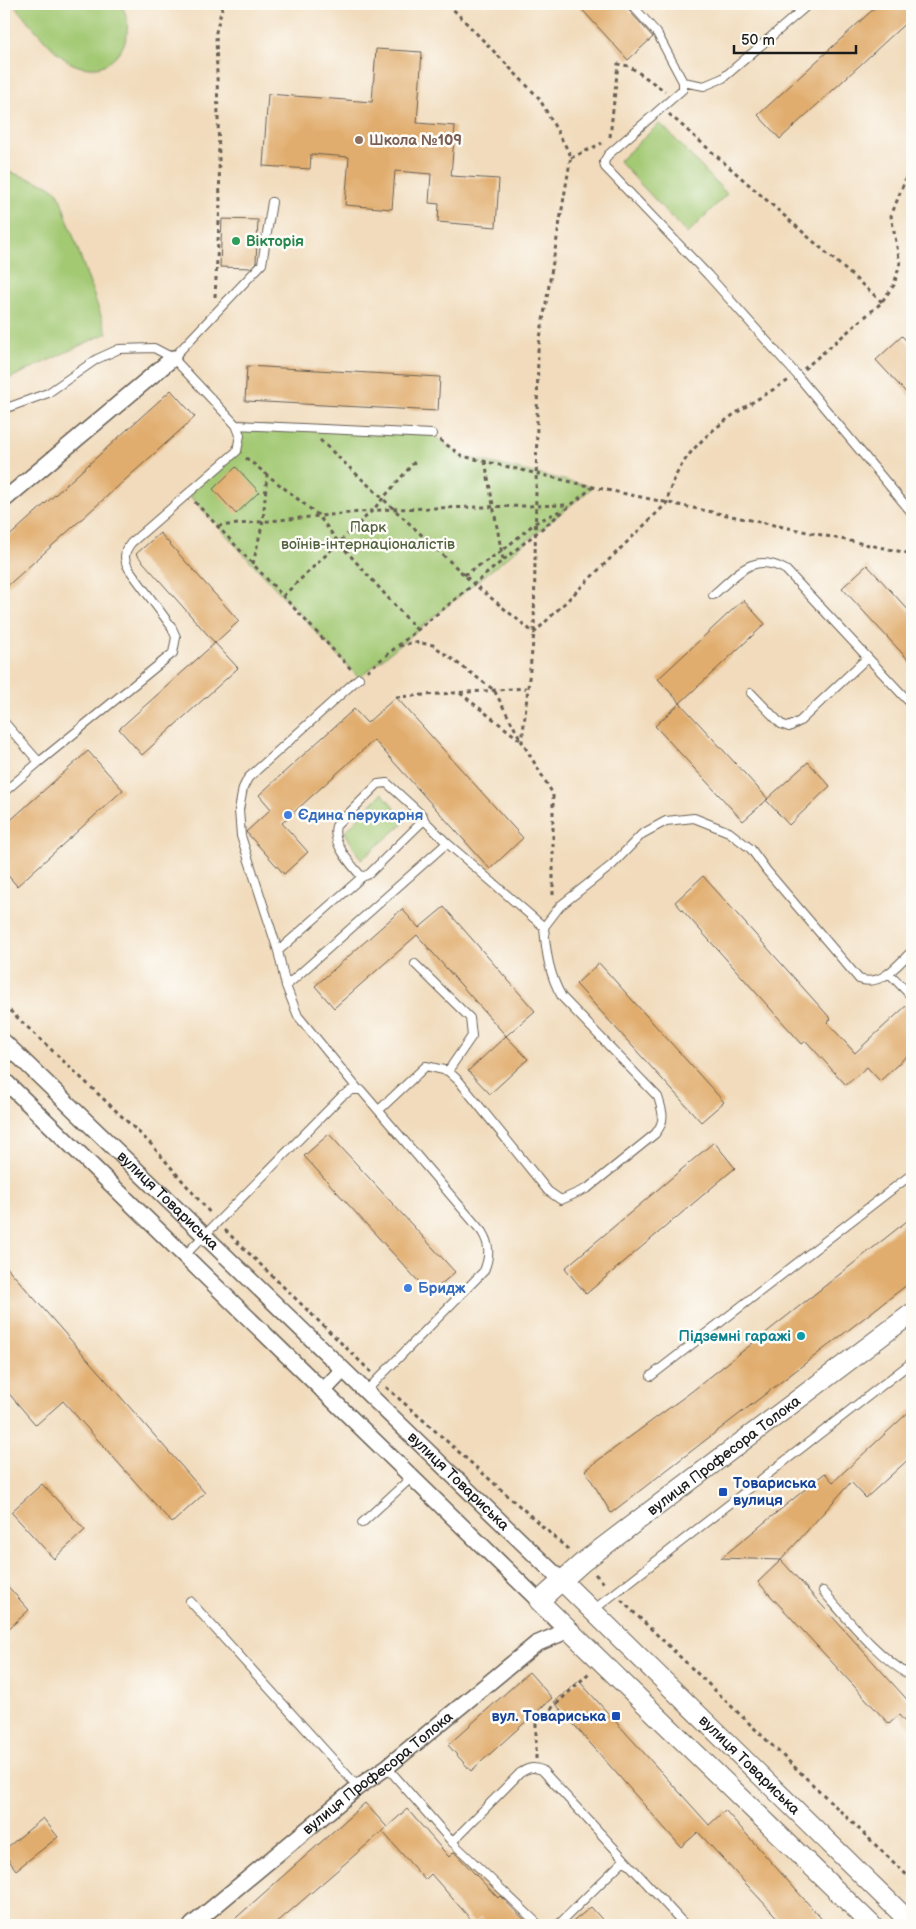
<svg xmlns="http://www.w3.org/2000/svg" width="916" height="1929" viewBox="0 0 916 1929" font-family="'Balsamiq Sans',sans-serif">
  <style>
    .green { fill: #a3c973; stroke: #607248 }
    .building { fill: #e1ad6e }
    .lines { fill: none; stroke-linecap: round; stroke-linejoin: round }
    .service-casing { stroke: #675f54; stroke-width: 10 }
    .minor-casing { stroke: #675f54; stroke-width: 18 }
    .tertiary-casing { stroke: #675f54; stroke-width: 21 }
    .path { stroke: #675f54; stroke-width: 3; stroke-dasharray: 4 4; stroke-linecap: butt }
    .service { stroke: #fff; stroke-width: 8 }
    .minor { stroke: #fff; stroke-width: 15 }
    .tertiary { stroke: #fff; stroke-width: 19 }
    .education-dot { fill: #8d6e63; stroke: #fdfcf7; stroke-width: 2 }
    .leisure-dot { fill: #2e9e5b; stroke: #fdfcf7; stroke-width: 2 }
    .shop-dot { fill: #3f7fe0; stroke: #fdfcf7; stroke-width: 2 }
    .culture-dot { fill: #0f9aa8; stroke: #fdfcf7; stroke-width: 2 }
    .transit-dot { fill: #1a4fb4; stroke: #fdfcf7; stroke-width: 2 }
    .labels { text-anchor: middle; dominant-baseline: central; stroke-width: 5; stroke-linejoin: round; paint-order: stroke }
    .education-label { font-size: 15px; font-weight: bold; fill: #785e54; stroke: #fdfcf7; text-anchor: start }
    .leisure-label { font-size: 15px; font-weight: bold; fill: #27864d; stroke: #fdfcf7; text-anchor: start }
    .park-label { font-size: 15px; fill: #52613f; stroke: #fdfcf7 }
    .shop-label { font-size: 15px; font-weight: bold; fill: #366cbe; stroke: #fdfcf7; text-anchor: start }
    .street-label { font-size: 15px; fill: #1c1c1c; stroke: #fdfcf7 }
    .culture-label { font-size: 15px; font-weight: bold; fill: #0d838f; stroke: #fdfcf7; text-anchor: end }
    .transit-label { font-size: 15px; font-weight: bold; fill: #164399; stroke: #fdfcf7; text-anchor: start }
  </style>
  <rect width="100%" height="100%" fill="#fdfcf7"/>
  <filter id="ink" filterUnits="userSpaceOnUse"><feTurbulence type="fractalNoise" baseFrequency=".02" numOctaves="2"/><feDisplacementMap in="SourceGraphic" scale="10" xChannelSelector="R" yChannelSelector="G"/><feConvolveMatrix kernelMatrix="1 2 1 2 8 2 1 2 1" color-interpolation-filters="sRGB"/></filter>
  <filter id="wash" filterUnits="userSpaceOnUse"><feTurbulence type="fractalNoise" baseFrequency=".0096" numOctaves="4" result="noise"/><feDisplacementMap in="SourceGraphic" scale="20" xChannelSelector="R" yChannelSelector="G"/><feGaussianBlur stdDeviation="1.12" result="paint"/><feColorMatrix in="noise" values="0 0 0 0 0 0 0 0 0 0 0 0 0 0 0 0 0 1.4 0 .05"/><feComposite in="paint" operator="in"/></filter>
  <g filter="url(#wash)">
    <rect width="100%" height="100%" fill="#f1dbbc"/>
    <!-- green -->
    <path class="green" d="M 13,4 L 121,4 C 141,38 111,81 73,64 C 55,56 27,19 13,4 Z
      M 660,123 L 727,194 L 687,234 L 619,161 Z
      M 4,170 L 48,185 L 58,192 L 107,333 L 4,381 Z
      M 236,425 L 432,434 L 462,456 L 593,487 L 359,678 L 188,494 L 237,451 Z
      M 382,793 L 406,821 L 361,860 L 345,832 Z"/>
    <g id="blocks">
      <!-- building -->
      <path class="building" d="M 577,4 L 623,4 L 653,37 L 628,60 Z
        M 879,4 L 912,4 L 912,17 L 780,139 L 758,115 Z
        M 376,49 L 422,52 L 417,123 L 455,126 L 451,176 L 499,179 L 496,227 L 438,222 L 439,204 L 429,203 L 431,174 L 395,171 L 392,209 L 345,205 L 349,157 L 311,154 L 310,169 L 263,166 L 268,94 L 372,102 Z
        M 222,219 L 258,220 L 256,262 L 251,268 L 220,267 Z
        M 902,336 L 912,347 L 912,399 L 876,360 Z
        M 247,366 L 440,377 L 438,411 L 245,401 Z
        M 171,390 L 195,417 L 4,589 L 4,541 Z
        M 236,467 L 259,492 L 236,514 L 213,489 Z
        M 160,533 L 239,621 L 215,643 L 136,554 Z
        M 867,565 L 912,614 L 912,664 L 842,588 Z
        M 743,600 L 765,624 L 680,703 L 658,679 Z
        M 215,643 L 238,668 L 142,755 L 119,729 Z
        M 396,697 L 523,838 L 490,869 L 374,740 L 282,823 L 308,852 L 284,874 L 246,832 L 271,809 L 259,795 L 354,709 L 367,723 Z
        M 680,703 L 768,799 L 743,821 L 655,726 Z
        M 88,751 L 123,790 L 17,886 L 4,871 L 4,826 Z
        M 808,762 L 830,786 L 789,825 L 766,800 Z
        M 703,876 L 831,1019 L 827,1022 L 855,1053 L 906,1006 L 912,1013 L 912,1051 L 880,1081 L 867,1067 L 846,1085 L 806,1041 L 802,1044 L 675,902 Z
        M 444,907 L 535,1011 L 506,1036 L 417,935 L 334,1008 L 315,986 L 402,909 L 419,928 Z
        M 599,963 L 724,1102 L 701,1122 L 576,984 Z
        M 506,1036 L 528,1059 L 490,1094 L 468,1071 Z
        M 329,1134 L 455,1272 L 430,1294 L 304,1156 Z
        M 714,1142 L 735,1168 L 586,1294 L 565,1268 Z
        M 912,1217 L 912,1281 L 611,1513 L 585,1470 L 691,1392 Z
        M 4,1264 L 205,1493 L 172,1523 L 63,1401 L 36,1425 L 4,1388 Z
        M 912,1409 L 912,1456 L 866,1498 L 851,1482 L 781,1560 L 721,1558 L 825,1473 L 833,1482 Z
        M 42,1484 L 85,1530 L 54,1559 L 11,1512 Z
        M 781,1560 L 912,1705 L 912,1730 L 899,1715 L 889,1724 L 758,1582 Z
        M 4,1582 L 29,1610 L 4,1633 Z
        M 529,1672 L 552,1698 L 471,1771 L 448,1745 Z
        M 579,1681 L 709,1825 L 725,1810 L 827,1925 L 784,1925 L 698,1832 L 681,1847 L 554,1702 Z
        M 365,1803 L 387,1827 L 407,1809 L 449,1857 L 454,1852 L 498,1898 L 500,1896 L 530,1925 L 488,1925 L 481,1917 L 474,1923 L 431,1874 L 425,1880 L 382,1831 L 386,1828 L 274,1925 L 228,1925 Z
        M 43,1818 L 58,1837 L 16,1870 L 4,1854 L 4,1850 Z
        M 591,1907 L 607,1925 L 569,1925 Z"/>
    </g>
  </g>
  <g filter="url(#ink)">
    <use href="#blocks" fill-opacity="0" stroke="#675f54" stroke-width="1"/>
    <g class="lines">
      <!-- service casing -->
      <g class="service-casing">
        <path id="service" d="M 631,4 L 657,33 L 683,82 L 683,89 L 608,155 L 604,162 L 605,167 L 708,275 L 797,375 L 912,513
          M 683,82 L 704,86 L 723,78 L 809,4
          M 173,358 L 262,264 L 272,202
          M 4,409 L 48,393 L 97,359 L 119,349 L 154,348 L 173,358 L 236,425 L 240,435 L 237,451 L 131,543 C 124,552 123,559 129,569 L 171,626 L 176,637 L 173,653 L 39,762 L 4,722
          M 236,425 L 432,434
          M 713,595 C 738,574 752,551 786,570 L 912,705
          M 751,693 L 781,724 L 789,727 L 800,721 L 867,658
          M 4,792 L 39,762
          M 424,820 L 447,843 L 544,927
          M 278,951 L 362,877 C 351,865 331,842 336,826 L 378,784 L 387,783 L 423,816 L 424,820 L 369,874 L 362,877
          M 415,964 L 470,1018 L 472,1036 L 448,1071
          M 889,973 L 912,997
          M 286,986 L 447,843
          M 357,1088 L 298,1016 L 286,986 L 278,951 L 241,836 L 239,810 L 243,788 L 248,778 L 359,678
          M 379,1110 L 426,1066 L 448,1071 L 459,1081 L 548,1191 L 561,1200 L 588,1188 L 655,1134 C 666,1121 663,1112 658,1097 L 562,997 C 549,975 546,952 544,927 L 560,906 L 612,865 L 642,834 L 666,821 L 694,818 L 729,832 L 751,849 L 767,871 L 859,979 C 882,987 897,965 912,951
          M 184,1256 L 342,1096 L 352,1090 L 361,1090 L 482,1232 C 490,1245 490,1256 484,1271 L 365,1392
          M 651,1376 L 912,1174
          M 362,1523 L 413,1476
          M 823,1591 C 851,1623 876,1655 912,1677
          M 190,1601 L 358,1787
          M 592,1611 L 912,1362
          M 387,1767 L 452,1842 L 520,1773 C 528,1768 533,1766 542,1770 L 685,1925
          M 452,1842 L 539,1925
          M 558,1925 L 624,1860"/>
      </g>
      <!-- minor casing -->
      <g class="minor-casing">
        <g id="minor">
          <path d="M 4,500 L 173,358"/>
          <path id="s1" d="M 4,1042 L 561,1580"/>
          <path d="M 4,1080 L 539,1601"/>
          <path d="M 323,1391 L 343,1370"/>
          <path id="s2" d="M 192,1925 L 358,1787 L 387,1767 L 536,1644 L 569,1630"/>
        </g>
      </g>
      <!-- tertiary casing -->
      <g class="tertiary-casing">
        <g id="tertiary">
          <path id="s3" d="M 561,1580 L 912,1924"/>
          <path id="s4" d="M 872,1925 L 539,1601 L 583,1562 L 912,1313"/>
        </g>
      </g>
      <!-- path -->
      <path class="path" d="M 448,4 L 539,98 L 571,156 L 538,350 L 534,633 L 522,742 L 553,794 L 553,898
        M 669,114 L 882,302
        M 610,137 L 618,64 L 629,66 L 665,91
        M 571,158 L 602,143
        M 215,297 L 220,203 L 216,32 L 223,4
        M 804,369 L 880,304 L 894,285 L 900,263 L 891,216 L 912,162
        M 320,440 L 474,584 L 534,633 L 667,503 C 677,442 742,409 789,380
        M 440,440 L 462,456 L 593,487 L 912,554
        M 246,458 L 318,515 L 339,543 L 417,630
        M 485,461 L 503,560
        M 195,502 L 351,669
        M 218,526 L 391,509 L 569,505
        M 253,564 L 263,521 L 267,475
        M 464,575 L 502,551 L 535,523 L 564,509
        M 283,596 L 373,510 L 417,459
        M 399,646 L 414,642 L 433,645 L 494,690 L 522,742
        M 367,671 L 593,487
        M 460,693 L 520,740
        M 396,697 L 526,688
        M 4,1005 L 150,1143 L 211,1214
        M 225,1230 L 371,1372
        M 386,1387 L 570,1551
        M 595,1574 L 606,1585
        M 621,1600 L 912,1880
        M 536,1759 L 536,1723 L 589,1673"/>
      <!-- service -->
      <use href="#service" class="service"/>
      <!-- minor -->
      <use href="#minor" class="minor"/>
      <!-- tertiary -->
      <use href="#tertiary" class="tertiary"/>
    </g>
  </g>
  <!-- markers -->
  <circle class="education-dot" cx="359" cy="140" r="5"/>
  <circle class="leisure-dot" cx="236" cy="241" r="5"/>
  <g class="shop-dot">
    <circle cx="288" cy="815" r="5"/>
    <circle cx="408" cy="1288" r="5"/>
  </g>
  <circle class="culture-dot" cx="801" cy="1336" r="5"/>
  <g class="transit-dot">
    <rect x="718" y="1487" width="10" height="10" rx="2.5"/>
    <rect x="611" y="1711" width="10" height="10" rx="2.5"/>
  </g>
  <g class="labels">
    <!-- education labels -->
    <g class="education-label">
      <text x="369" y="140">Школа №109</text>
    </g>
    <!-- leisure labels -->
    <g class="leisure-label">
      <text x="246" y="241">Вікторія</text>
    </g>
    <!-- park labels -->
    <g class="park-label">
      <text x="368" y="527">Парк<tspan x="368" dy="17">воїнів-інтернаціоналістів</tspan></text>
    </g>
    <!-- shop labels -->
    <g class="shop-label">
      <text x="298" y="815">Єдина перукарня</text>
      <text x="418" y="1288">Бридж</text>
    </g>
    <!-- street labels -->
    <g class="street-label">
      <text stroke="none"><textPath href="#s1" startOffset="228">вулиця Товариська</textPath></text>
      <text stroke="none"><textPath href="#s4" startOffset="700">вулиця Професора Толока</textPath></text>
      <text stroke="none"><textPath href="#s1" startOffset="632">вулиця Товариська</textPath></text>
      <text stroke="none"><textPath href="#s3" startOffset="264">вулиця Товариська</textPath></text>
      <text stroke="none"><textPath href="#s2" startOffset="240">вулиця Професора Толока</textPath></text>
    </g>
    <!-- culture labels -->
    <g class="culture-label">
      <text x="791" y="1336">Підземні гаражі</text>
    </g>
    <!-- transit labels -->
    <g class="transit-label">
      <text x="733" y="1483">Товариська<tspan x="733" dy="17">вулиця</tspan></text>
      <text x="606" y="1716" text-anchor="end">вул. Товариська</text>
    </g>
  </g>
  <!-- margin -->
  <rect width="916" height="1929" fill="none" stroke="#fdfcf7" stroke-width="20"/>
  <!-- scale -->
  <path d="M734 45v8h122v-8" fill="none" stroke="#1c1c1c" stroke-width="2.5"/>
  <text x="741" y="45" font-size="15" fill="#1c1c1c" stroke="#fdfcf7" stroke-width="4" paint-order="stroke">50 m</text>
</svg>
